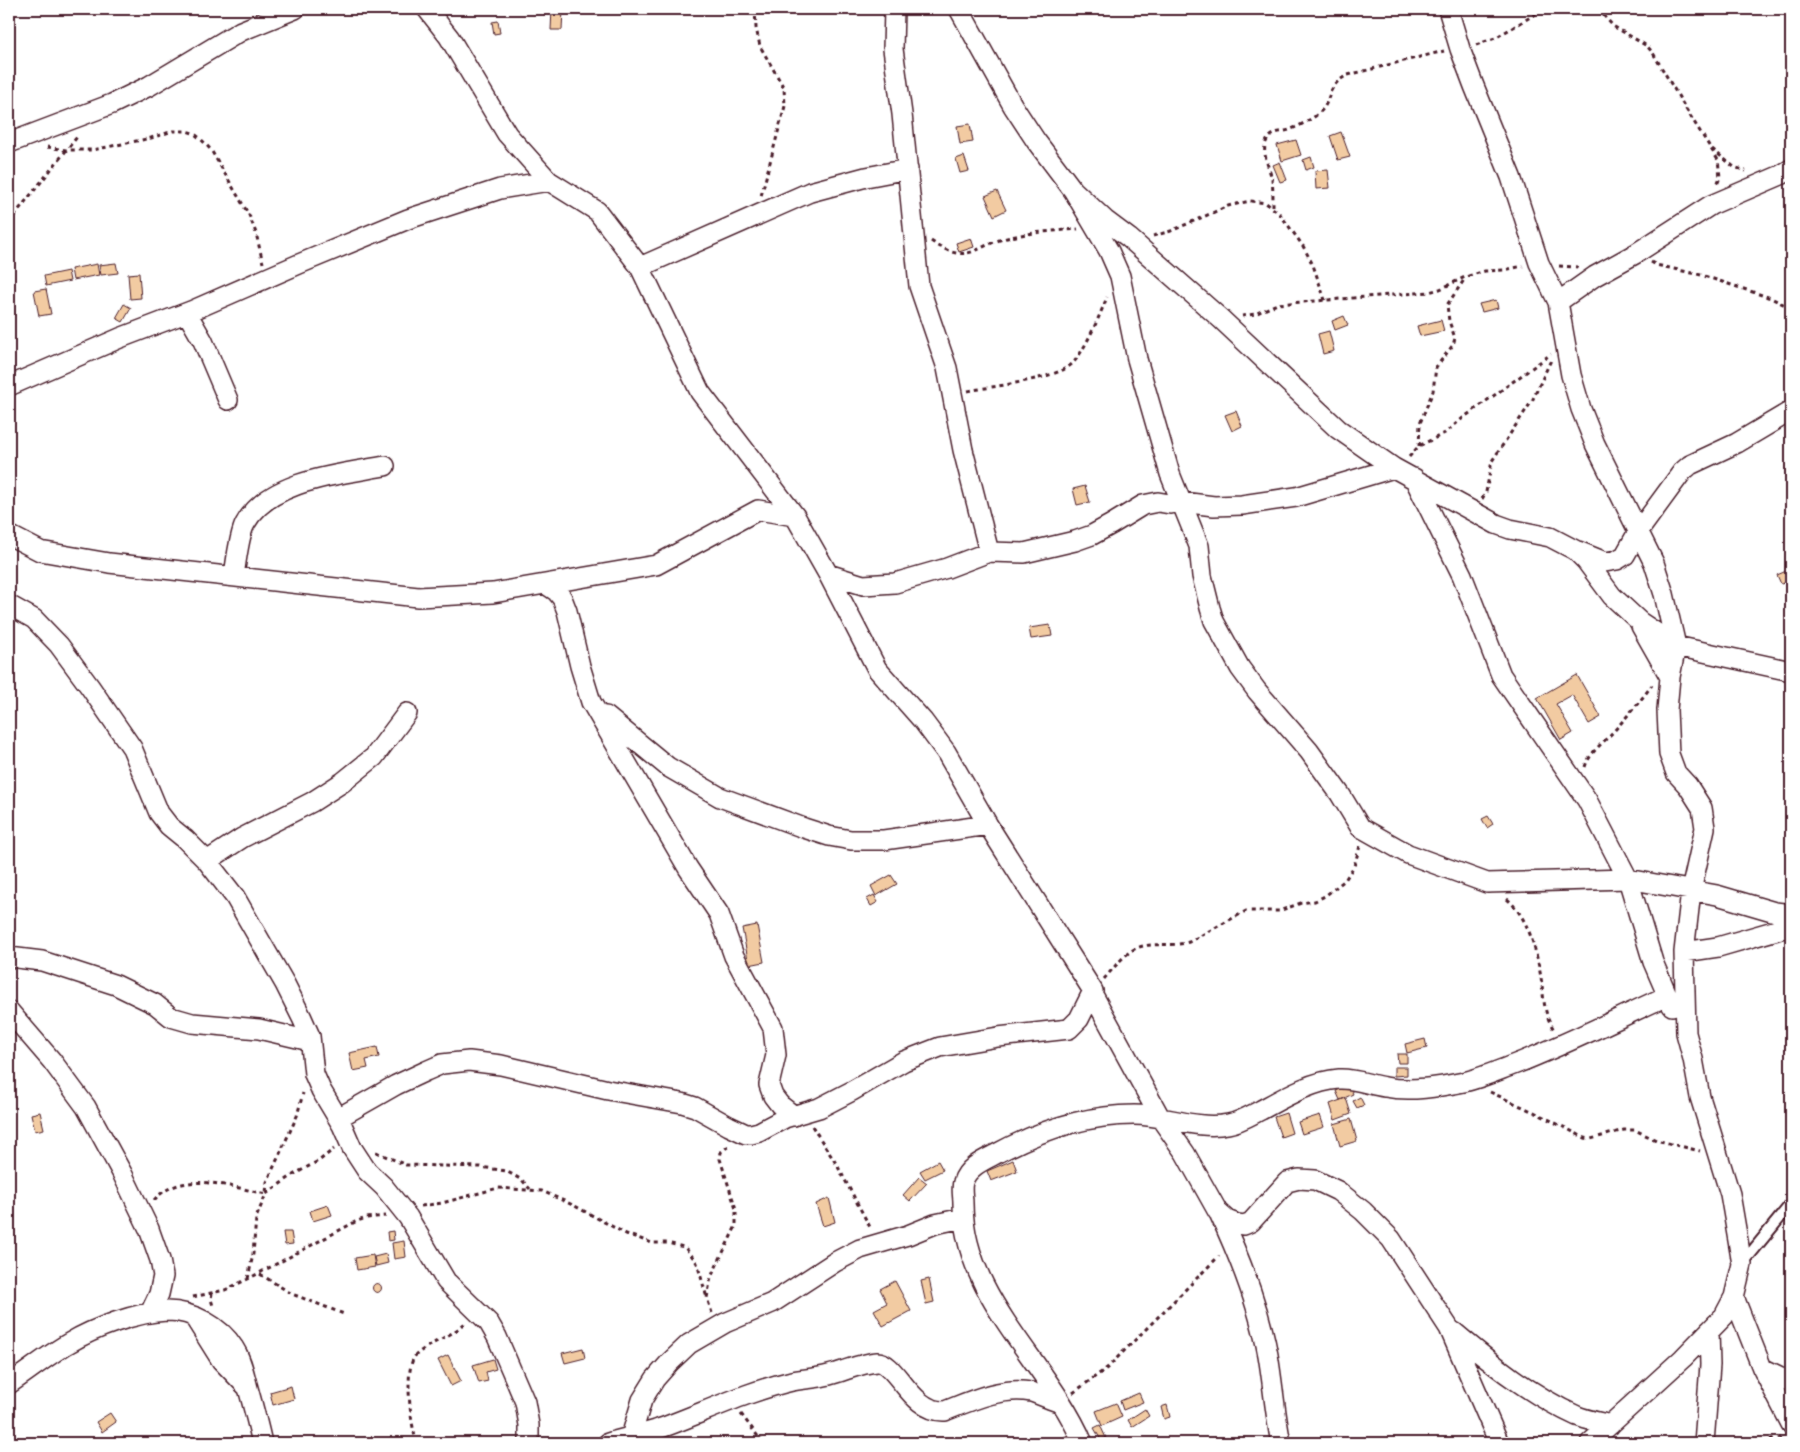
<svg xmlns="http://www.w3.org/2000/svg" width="1800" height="1452" viewBox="0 0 1800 1452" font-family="Delius,sans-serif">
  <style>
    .building { fill: #f2cba2; stroke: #4a1f2b }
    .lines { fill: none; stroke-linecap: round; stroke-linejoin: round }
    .service-casing { stroke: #4a1f2b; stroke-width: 14 }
    .minor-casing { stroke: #4a1f2b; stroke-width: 22 }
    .path { stroke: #4a1f2b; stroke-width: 3; stroke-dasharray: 4 4; stroke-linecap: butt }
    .service { stroke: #fff; stroke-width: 10 }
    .minor { stroke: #fff; stroke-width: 19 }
  </style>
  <rect width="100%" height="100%" fill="#fff"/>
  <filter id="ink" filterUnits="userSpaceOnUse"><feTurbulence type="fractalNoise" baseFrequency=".02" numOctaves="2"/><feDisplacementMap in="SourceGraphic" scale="10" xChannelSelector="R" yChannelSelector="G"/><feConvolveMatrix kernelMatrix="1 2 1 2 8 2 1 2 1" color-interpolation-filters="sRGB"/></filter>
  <g filter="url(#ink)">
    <!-- building -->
    <path class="building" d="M 552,9 L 563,9 L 562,30 L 551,30 Z
      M 498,21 L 500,33 L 494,34 L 492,22 Z
      M 970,124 L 973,142 L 960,144 L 957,126 Z
      M 1341,132 L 1350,157 L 1338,160 L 1330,136 Z
      M 1296,140 L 1301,155 L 1282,161 L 1277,145 Z
      M 964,156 L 969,171 L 960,173 L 956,159 Z
      M 1311,157 L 1314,167 L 1306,170 L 1303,160 Z
      M 1280,162 L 1287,180 L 1280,182 L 1273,165 Z
      M 1328,170 L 1330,188 L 1316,189 L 1315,171 Z
      M 997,191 L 1006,210 L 994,216 L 985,196 Z
      M 971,238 L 974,247 L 959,252 L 956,243 Z
      M 116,263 L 118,273 L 101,275 L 99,265 Z
      M 97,264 L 99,275 L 73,280 L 71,269 Z
      M 68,271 L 70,281 L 46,286 L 44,276 Z
      M 139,273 L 141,298 L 130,299 L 128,274 Z
      M 46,289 L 51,314 L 39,316 L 34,291 Z
      M 1496,300 L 1498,308 L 1482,312 L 1479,304 Z
      M 124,304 L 131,308 L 123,322 L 116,318 Z
      M 1344,316 L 1348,325 L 1335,330 L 1332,321 Z
      M 1441,320 L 1444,331 L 1420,336 L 1417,326 Z
      M 1329,331 L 1334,351 L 1323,354 L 1318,334 Z
      M 1236,411 L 1242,426 L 1232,431 L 1225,415 Z
      M 1085,486 L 1090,502 L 1077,505 L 1073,489 Z
      M 1791,569 L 1791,581 L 1781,584 L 1777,575 Z
      M 1050,625 L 1052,636 L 1031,639 L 1029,628 Z
      M 1577,675 L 1601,717 L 1589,724 L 1572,695 L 1556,704 L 1573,733 L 1561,740 L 1537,698 Z
      M 1488,816 L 1493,824 L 1487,828 L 1482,819 Z
      M 891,875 L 897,884 L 876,896 L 871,886 Z
      M 874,895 L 878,902 L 871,906 L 867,899 Z
      M 757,925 L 764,962 L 749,965 L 742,928 Z
      M 1425,1039 L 1427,1048 L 1407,1053 L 1405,1044 Z
      M 377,1047 L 379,1057 L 366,1060 L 368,1068 L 353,1071 L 349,1053 Z
      M 1397,1054 L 1407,1054 L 1407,1063 L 1398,1063 Z
      M 1394,1067 L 1407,1067 L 1407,1075 L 1394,1076 Z
      M 1349,1085 L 1353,1094 L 1340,1100 L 1336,1091 Z
      M 1360,1097 L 1364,1105 L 1357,1108 L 1353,1101 Z
      M 1346,1098 L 1351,1114 L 1335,1120 L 1330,1104 Z
      M 40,1112 L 44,1129 L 35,1131 L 31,1114 Z
      M 1286,1113 L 1292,1133 L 1281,1137 L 1274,1117 Z
      M 1320,1115 L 1324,1127 L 1302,1134 L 1298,1122 Z
      M 1351,1119 L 1357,1141 L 1340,1146 L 1334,1124 Z
      M 1013,1160 L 1017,1171 L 991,1181 L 987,1171 Z
      M 938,1161 L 943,1170 L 925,1179 L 920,1171 Z
      M 919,1177 L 927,1183 L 910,1201 L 903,1195 Z
      M 829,1198 L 835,1222 L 823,1226 L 816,1204 Z
      M 328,1205 L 332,1215 L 313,1221 L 310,1211 Z
      M 393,1231 L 394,1240 L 388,1241 L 387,1232 Z
      M 283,1232 L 291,1232 L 293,1244 L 285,1245 Z
      M 404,1241 L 406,1257 L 394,1259 L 392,1243 Z
      M 386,1254 L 388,1263 L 376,1266 L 374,1257 Z
      M 373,1255 L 375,1267 L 357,1270 L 355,1258 Z
      M 929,1279 L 934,1302 L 926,1304 L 921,1281 Z
      M 895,1281 L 911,1311 L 883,1326 L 874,1310 L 887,1303 L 880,1289 Z
      M372.5 1288a4.5 4.5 0 1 1 9 0a4.5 4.5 0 1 1-9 0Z
      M 583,1348 L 585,1358 L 565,1363 L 562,1353 Z
      M 448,1355 L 461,1381 L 451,1386 L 438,1360 Z
      M 493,1359 L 496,1369 L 486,1372 L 488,1381 L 479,1383 L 473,1365 Z
      M 291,1386 L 294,1399 L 273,1405 L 270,1392 Z
      M 1139,1393 L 1143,1402 L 1123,1410 L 1120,1401 Z
      M 1116,1403 L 1122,1417 L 1102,1426 L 1096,1411 Z
      M 1167,1405 L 1170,1417 L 1164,1419 L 1161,1407 Z
      M 1145,1409 L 1149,1416 L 1132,1427 L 1128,1420 Z
      M 110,1413 L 116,1422 L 102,1432 L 96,1422 Z
      M 1100,1425 L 1106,1438 L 1101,1440 L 1094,1428 Z
      M 1073,1432 L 1080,1443 L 1054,1443 Z"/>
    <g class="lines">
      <!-- service casing -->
      <g class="service-casing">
        <path id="service" d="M 1742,1264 L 1791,1204"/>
      </g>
      <!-- minor casing -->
      <g class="minor-casing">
        <path id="minor" d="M 427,9 L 449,37 L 507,134 L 549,181
          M 894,9 L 893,49 L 902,114 L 919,286 L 947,368 L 963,450 L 989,552
          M 959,9 L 1013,106 L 1036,141 L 1073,190 L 1105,220 L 1129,238 L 1221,319 L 1338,429 L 1394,468 L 1496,524 L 1510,529 L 1550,537 L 1575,550 L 1586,561 L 1612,596 L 1640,622 L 1676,646 L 1791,671
          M 1448,9 L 1460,49 L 1474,86 L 1511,177 L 1539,263 L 1558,302 L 1571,375 L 1581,409 L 1595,444 L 1654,563 L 1664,594 L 1676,646 L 1670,677 L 1667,710 L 1669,754 L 1676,773 L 1688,786 L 1702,808 L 1705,828 L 1691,891 L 1684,952 L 1686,1033 L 1693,1059 L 1700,1097 L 1730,1194 L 1742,1264 L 1734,1297 L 1724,1316 L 1683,1358 L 1590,1443
          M 9,143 L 112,104 L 149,86 L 241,31 L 295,9
          M 1073,190 L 1109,251 L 1120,276 L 1137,359 L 1170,474 L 1199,546 L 1202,576 L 1210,608 L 1214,621 L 1240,668 L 1257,691 L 1309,751 L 1340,794 L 1360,827 L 1408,854 L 1487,883 L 1628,879 L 1717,895 L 1775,912 L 1791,914
          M 640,267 L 810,192 L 866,177 L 908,169
          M 1558,302 L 1595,276 L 1635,254 L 1711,205 L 1781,175 L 1791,169
          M 187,313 L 203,341 L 228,400
          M 9,386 L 120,338 L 191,311 L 299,264 L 408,219 L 500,189 L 549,181 L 597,211 L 640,267 L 700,392 L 795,516 L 828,574 L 877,669 L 923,721 L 946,752 L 988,825 L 1093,991 L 1092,993 L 1161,1119 L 1185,1153 L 1218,1212 L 1227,1220 L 1237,1224 L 1244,1225 L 1251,1222 L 1287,1182 L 1299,1179 L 1315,1180 L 1338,1191 L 1363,1211 L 1391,1239 L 1449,1328 L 1499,1443
          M 1414,478 L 1462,575 L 1501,675 L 1587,800 L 1628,879 L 1653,962 L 1672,1006
          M 9,535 L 40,551 L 109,563 L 418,597 L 493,593 L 656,565 L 758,510 L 795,516
          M 1578,551 L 1605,562 L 1617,560 L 1625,555 L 1638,532 L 1682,472 L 1690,465 L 1737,443 L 1791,411
          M 828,574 L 863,585 L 895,583 L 947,568 L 989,552 L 1024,553 L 1075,541 L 1092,535 L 1112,524 L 1143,505 L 1158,502 L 1170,504 L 1182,502 L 1214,506 L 1242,505 L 1296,497 L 1394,468
          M 234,576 C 236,563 239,535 245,524 C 268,480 341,474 385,466
          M 547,585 L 556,591 L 562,598 L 567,611 L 580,666 L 591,702 L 688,868 L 719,914 L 734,956 L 773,1028 L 776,1055 L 769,1085 L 773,1096 L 780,1105 L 794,1116
          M 9,605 L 34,619 L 59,645 L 90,687 L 132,748 L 159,813 L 169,826 L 185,839 L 207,861 L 235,897 L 285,984 L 302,1018 L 310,1036 L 314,1074 L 321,1090 L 342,1125 L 352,1148 L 367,1171 L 384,1187 L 408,1217 L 446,1281 L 489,1323 L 497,1337 L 525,1402 L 529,1425 L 529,1443
          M 1641,626 L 1670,677
          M 606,716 L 668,767 L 720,797 L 804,828 L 829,836 L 851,840 L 884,840 L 988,825
          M 207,861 L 242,838 L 312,802 L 343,782 L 374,757 L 407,713
          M 1684,952 L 1718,947 L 1791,926
          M 9,957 L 42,961 L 116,985 L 155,1004 L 171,1017 L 192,1023 L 259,1029 L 310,1041
          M 9,1011 L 52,1061 L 86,1107 L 122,1173 L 149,1229 L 160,1260 L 163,1276 L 159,1294 L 150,1313
          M 338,1118 L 396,1085 L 426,1071 L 442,1064 L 469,1061 L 501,1065 L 608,1090 L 682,1103 L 695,1107 L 729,1126 L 746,1134 L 751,1134 L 759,1132 L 785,1118 L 819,1108 L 852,1091 L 904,1061 L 940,1047 L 998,1037 L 1069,1029 L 1079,1019 L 1092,993
          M 1219,1213 C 1240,1258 1259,1306 1268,1355 C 1273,1384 1275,1414 1281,1443
          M 1734,1297 L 1762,1368 L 1791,1424
          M 194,1317 L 221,1360 L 247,1387
          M 1454,1332 C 1492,1364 1531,1395 1577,1416 C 1587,1420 1599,1422 1610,1425
          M 1762,1368 L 1791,1382
          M 9,1384 C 29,1371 48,1355 69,1343 C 94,1328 137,1312 167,1311 C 193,1311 221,1327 234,1348 C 242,1360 244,1374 248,1388 C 253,1406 258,1425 262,1443
          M 631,1437 L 642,1400 L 655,1379 L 670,1362 L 689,1344 L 725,1323 L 772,1303 L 835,1262 L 860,1249 L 908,1235 L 935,1224 L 963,1218
          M 608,1443 C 624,1438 640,1435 656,1430 C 701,1414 745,1392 792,1381 C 804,1379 817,1378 829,1375 C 845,1371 861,1363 877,1362 C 896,1361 911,1413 945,1411 C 970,1401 1003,1386 1031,1392 C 1041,1395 1051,1400 1061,1403
          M 1083,1443 C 1048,1361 963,1298 963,1203 C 963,1196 961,1188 963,1182 C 967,1168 982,1161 994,1155 C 1036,1132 1085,1115 1134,1115 C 1165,1115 1196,1130 1228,1124 C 1240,1122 1251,1115 1261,1110 C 1285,1097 1312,1081 1339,1079 C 1355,1078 1370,1085 1385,1087 C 1410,1092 1439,1087 1464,1082 C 1481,1078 1497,1071 1513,1065 C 1565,1045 1616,1019 1667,996
          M 1704,1443 L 1710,1365 L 1709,1331"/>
      </g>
      <!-- path -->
      <path class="path" d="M 755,9 L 756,28 L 760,46 L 784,88 L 785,106 L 761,196
        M 1598,9 L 1613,26 L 1647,46 L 1653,53 L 1684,106 L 1718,160 L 1720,177 L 1717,185
        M 1476,45 L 1495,38 L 1544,9
        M 47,147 L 66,150 L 93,150 L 151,138 L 173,131 L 186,131 L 193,133 L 200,138 L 211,150 L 249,215 L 256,233 L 263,263
        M 1712,149 L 1734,167 L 1746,171
        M 1273,206 C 1273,198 1273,188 1272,179 C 1269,166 1256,143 1274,134 C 1278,131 1284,132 1289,130 C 1299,126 1311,120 1319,113 C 1333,101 1324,87 1348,75 L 1444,51
        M 9,222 L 77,137
        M 1153,236 L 1171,231 L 1228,206 L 1250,201 L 1266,203 L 1280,214 L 1303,246 L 1313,265 L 1325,300
        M 931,241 C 970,268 975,244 1011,237 C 1033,232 1056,231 1078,229
        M 1651,262 L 1656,265 L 1701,275 L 1771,298 L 1791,308
        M 1559,266 L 1578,267
        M 1242,316 L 1255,314 L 1277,304 L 1429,292 L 1440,289 L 1465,277 L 1485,271 L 1504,270 L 1523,266
        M 968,391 C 993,386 1056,380 1073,363 C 1084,352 1101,313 1107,297
        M 1419,446 L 1420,423 L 1433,391 L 1436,367 L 1453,345 L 1455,338 L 1449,321 L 1447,305 L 1464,280
        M 1409,457 L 1419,446 L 1445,433 L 1463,418 L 1551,354
        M 1482,499 L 1486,492 L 1492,461 L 1532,401 L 1551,360
        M 1585,767 C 1589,753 1604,742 1614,731 C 1627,716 1640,702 1652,685
        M 1507,899 C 1527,916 1535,946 1540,972 C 1544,992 1542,1013 1555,1031
        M 1104,979 C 1112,970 1121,958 1131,951 C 1147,940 1171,948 1189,942 L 1246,911 L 1279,911 L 1301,903 L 1315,901 L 1325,896 L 1345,880 L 1354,866 L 1360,846
        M 1490,1092 L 1536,1113 L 1585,1138 L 1591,1139 L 1624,1130 L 1635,1130 L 1656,1140 L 1700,1151
        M 812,1126 L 837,1165 L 871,1229
        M 376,1152 L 406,1165 L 481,1167 L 506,1171 L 522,1180 L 530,1189
        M 154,1200 C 182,1169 231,1187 266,1194 L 267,1182 L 297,1116 L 303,1093
        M 421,1206 L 442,1203 L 498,1188 L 542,1191 L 575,1206 L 626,1234 L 652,1243 L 667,1243 L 684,1247 L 689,1252 L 697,1263 L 707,1298
        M 260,1274 L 292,1294 L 344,1314
        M 248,1279 L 253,1254 L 256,1218 L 266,1194 L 293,1175 L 320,1160 L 334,1149
        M 212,1293 L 211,1299 L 213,1306
        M 193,1297 L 225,1290 L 248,1279 L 355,1222 L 366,1218 L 386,1216
        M 712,1313 L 707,1298 L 711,1277 L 736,1226 L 736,1209 L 720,1159 L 721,1152 L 730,1145
        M 1073,1393 L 1107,1368 L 1219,1256
        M 741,1414 L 763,1443
        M 417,1443 C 411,1428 403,1367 416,1355 C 430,1342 451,1337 465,1323
        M 1754,1443 L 1781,1438"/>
      <!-- service -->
      <use href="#service" class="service"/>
      <!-- minor -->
      <use href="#minor" class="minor"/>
    </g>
  </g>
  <!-- margin -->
  <rect width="1800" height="1452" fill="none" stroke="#fff" stroke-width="30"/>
  <rect x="15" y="15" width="1770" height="1422" fill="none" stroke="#4a1f2b" stroke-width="2" filter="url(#ink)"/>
</svg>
